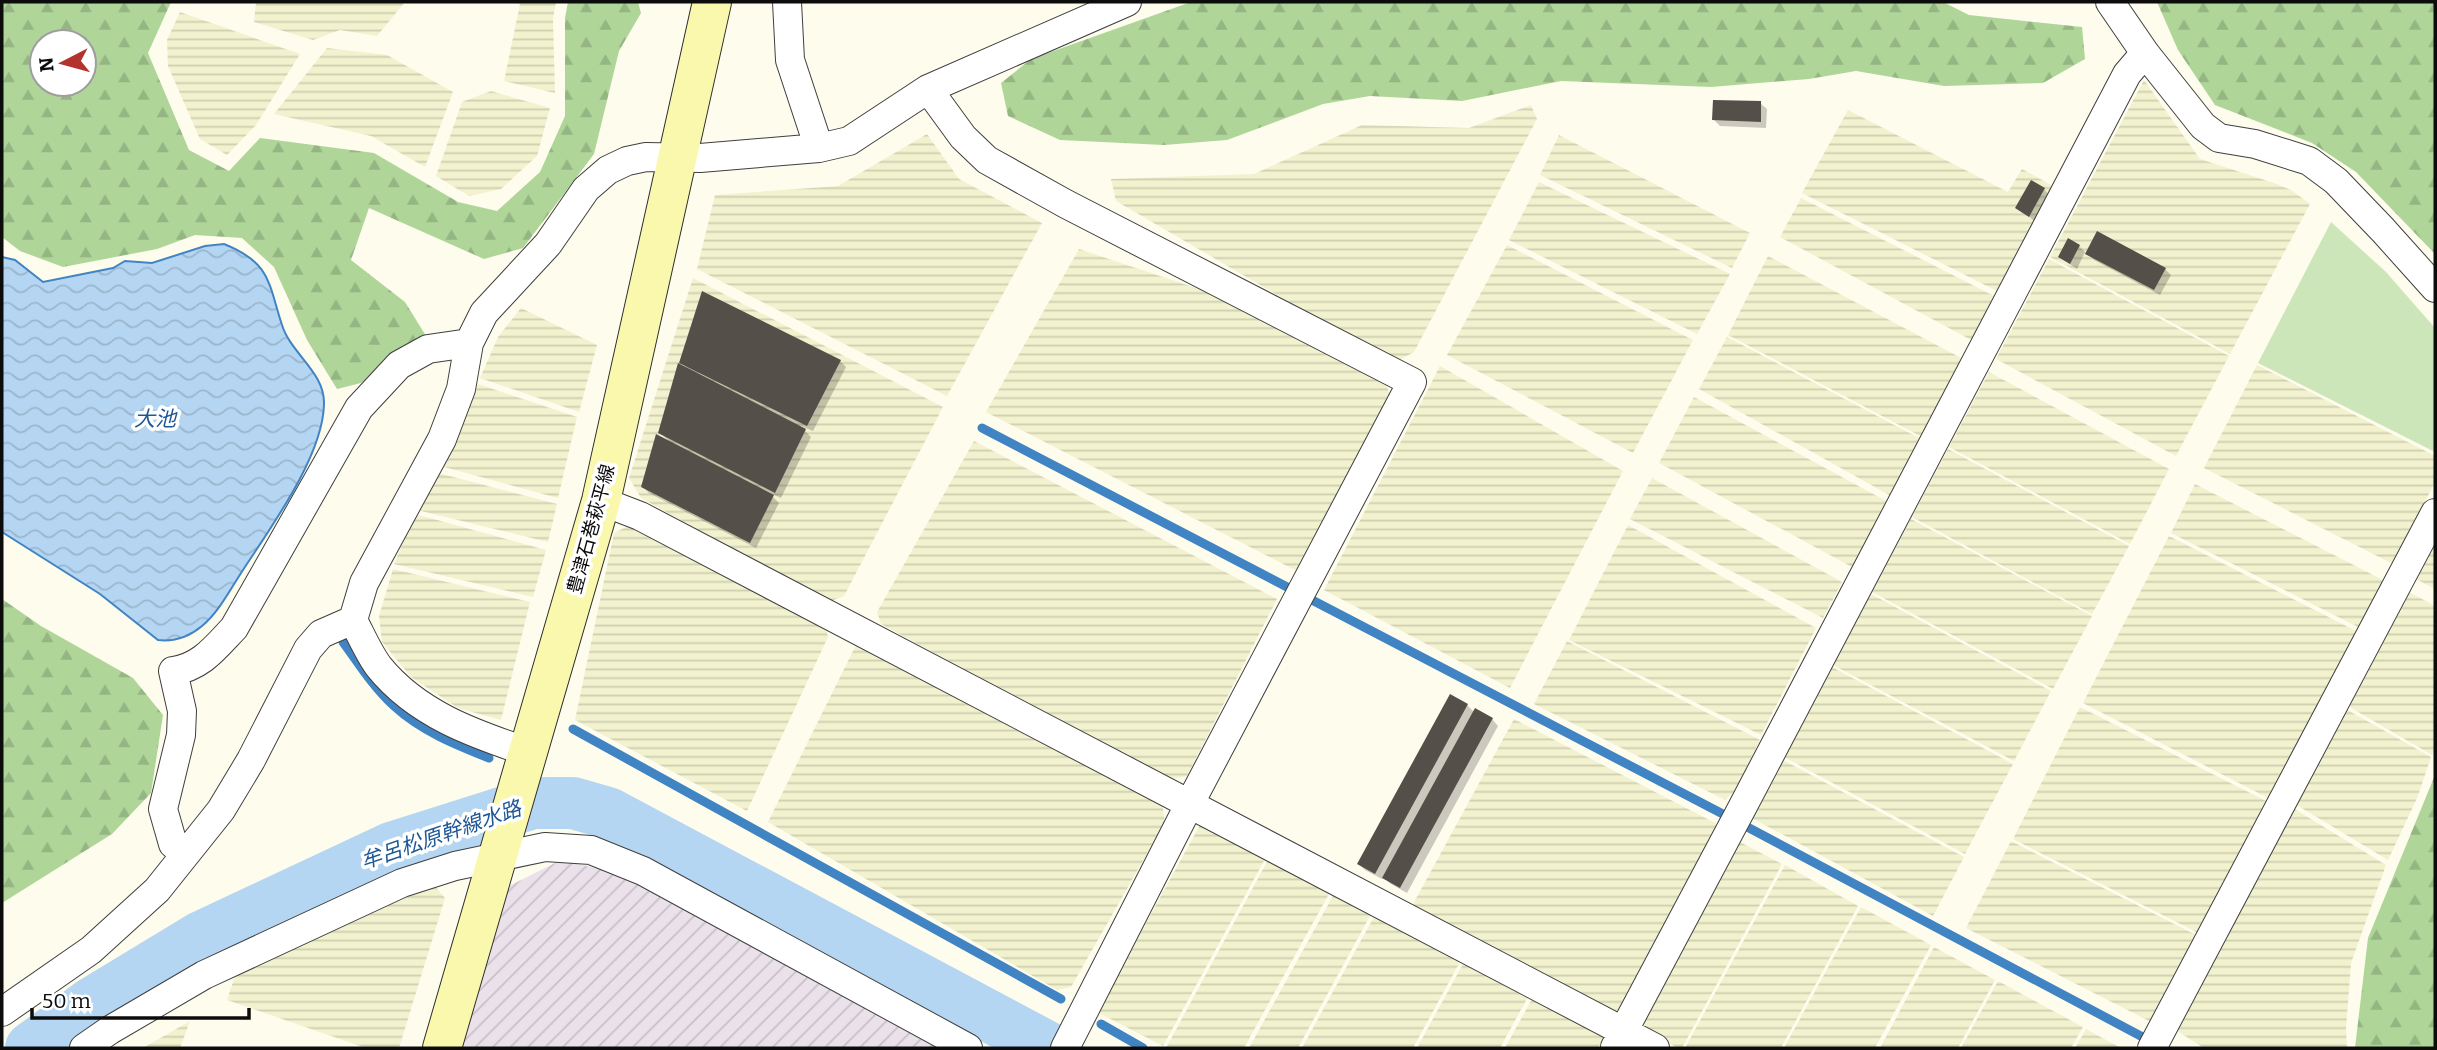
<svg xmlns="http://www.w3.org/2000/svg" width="2437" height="1050" viewBox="0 0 2437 1050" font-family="Bitter,'Noto Sans JP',serif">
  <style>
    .industrial { fill: url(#industrial-furrows) }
    .farmland { fill: url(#farmland-rules) }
    .grass { fill: #cce6b9 }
    .forest { fill: url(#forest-firs); fill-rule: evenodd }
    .water { fill: url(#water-waves); stroke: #4184c4; stroke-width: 2 }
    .shadow { fill: #0003 }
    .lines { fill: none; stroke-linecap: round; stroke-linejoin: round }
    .stream { stroke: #4184c4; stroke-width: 9 }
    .river { stroke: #b5d6f2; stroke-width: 52 }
    .building { fill: #544f49 }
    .minor-casing { stroke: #3f3f3f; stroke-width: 30 }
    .secondary-casing { stroke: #2e2e2e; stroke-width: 40 }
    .minor { stroke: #fff; stroke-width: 28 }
    .secondary { stroke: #faf8ac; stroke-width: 38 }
    .labels { text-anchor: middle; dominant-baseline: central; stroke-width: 7; stroke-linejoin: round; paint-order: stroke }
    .street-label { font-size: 19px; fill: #0c0c0c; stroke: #fff }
    .water-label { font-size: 21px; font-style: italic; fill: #1e5796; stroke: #fff }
  </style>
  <defs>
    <pattern id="industrial-furrows" width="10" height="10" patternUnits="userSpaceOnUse" patternTransform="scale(1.75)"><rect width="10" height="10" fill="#eae1eb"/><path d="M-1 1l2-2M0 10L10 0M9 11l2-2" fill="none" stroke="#c8c0c8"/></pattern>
    <pattern id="farmland-rules" width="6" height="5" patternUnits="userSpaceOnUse" patternTransform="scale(1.75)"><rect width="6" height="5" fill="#f2f2cf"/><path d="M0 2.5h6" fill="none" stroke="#ceceb1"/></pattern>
    <pattern id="forest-firs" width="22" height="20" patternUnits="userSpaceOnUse" patternTransform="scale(1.75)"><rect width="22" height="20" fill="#afd599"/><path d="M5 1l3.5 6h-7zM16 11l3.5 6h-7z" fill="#95b683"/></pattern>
    <pattern id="water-waves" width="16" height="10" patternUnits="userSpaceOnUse" patternTransform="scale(1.75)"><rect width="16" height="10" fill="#b5d6f2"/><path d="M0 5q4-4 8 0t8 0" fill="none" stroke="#9ab6ce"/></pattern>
  </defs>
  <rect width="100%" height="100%" fill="#fefced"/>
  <!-- industrial -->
  <path class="industrial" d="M 561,860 L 605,870 L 663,896 L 948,1048 L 460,1048 L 505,888 Z"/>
  <!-- farmland -->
  <path class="farmland" d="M 256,2 L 405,2 L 377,36 L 340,30 L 313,40 L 254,22 Z
    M 513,2 L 556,2 L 553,19 L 555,93 L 504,81 L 520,4 Z
    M 180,12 L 300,54 L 256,125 L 227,155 L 200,139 L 168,66 L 167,40 Z
    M 327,48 L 387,55 L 453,92 L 425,167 L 371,136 L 274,114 Z
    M 2144,80 L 2200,159 L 2274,183 L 2291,190 L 2310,204 L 2230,354 L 2050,257 Z
    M 491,91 L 550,108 L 537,156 L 501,189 L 469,196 L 436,176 L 462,102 Z
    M 1531,105 L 1537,119 L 1414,352 L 1394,363 L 1116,201 L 1111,179 L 1254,174 L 1362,125 L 1469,128 Z
    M 1848,110 L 2008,192 L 2022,169 L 2055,187 L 1999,292 L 1802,193 Z
    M 927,134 L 959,179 L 1042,223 L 947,396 L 697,269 L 715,195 L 838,186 Z
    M 1559,135 L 1750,233 L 1732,268 L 1540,175 Z
    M 1539,182 L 1730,274 L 1697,334 L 1509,240 Z
    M 1801,198 L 1996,297 L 1973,341 L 1780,237 Z
    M 1507,245 L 1693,340 L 1633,453 L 1447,355 Z
    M 1079,249 L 1217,295 L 1385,382 L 1391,397 L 1297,571 L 986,412 Z
    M 1768,256 L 1963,359 L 1922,437 L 1728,335 Z
    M 2049,259 L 2229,356 L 2176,456 L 1996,359 Z
    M 693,278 L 943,407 L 844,596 L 828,602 L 641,498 L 629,478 Z
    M 521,308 L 597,345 L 579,412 L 480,378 L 498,337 Z
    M 1727,337 L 1921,439 L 1891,496 L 1699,389 Z
    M 2257,365 L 2435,456 L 2435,482 L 2393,564 L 2204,468 Z
    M 1440,366 L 1623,471 L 1510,688 L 1324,590 Z
    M 1989,372 L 2169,469 L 2130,544 L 1949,447 Z
    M 478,384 L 577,417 L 558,498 L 444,467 L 460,432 Z
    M 1694,397 L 1888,502 L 1852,567 L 1659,463 Z
    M 974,441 L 1277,599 L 1187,776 L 1167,780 L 881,624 L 877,612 Z
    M 1948,449 L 2129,546 L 2092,614 L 1912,517 Z
    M 438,473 L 557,504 L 548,542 L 417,510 Z
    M 1652,478 L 1842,582 L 1823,618 L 1630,519 Z
    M 2195,484 L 2385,581 L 2360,628 L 2171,533 Z
    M 415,514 L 546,550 L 533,597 L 394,564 Z
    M 1911,519 L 2092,616 L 2053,689 L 1872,592 Z
    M 632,524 L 826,628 L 828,637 L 747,811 L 575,720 L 614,533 Z
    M 1628,525 L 1816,628 L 1761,735 L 1569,640 Z
    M 2435,532 L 2435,589 L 2412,577 Z
    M 2169,536 L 2358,632 L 2272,800 L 2083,703 Z
    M 393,569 L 530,602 L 501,720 L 458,708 L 411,677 L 382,642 L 379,616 Z
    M 2405,590 L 2435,606 L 2435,747 L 2432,755 L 2346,705 Z
    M 1871,594 L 2051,691 L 2014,761 L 1833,665 Z
    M 858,641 L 1162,803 L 1165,822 L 1071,987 L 1057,990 L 768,822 Z
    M 1567,641 L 1760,740 L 1735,791 L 1725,800 L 1534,704 Z
    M 1832,667 L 2013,764 L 1965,854 L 1784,757 Z
    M 2080,707 L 2270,803 L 2202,935 L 2013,839 Z
    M 2344,708 L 2431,757 L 2418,796 L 2388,860 L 2295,804 Z
    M 1514,719 L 1719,825 L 1624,1008 L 1614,1011 L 1412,906 Z
    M 1783,760 L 1964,857 L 1933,916 L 1752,818 Z
    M 2293,808 L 2386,865 L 2351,963 L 2346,1029 L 2347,1048 L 2204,1048 L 2177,1031 Z
    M 1200,825 L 1265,859 L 1163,1046 L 1097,1012 Z
    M 1738,841 L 1782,864 L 1682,1048 L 1678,1048 L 1637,1026 Z
    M 2011,841 L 2200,937 L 2155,1024 L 1966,928 Z
    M 1268,860 L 1330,892 L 1244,1048 L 1166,1048 Z
    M 1785,865 L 1858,906 L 1781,1048 L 1685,1048 Z
    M 434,885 L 445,898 L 399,1048 L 366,1048 L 227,1000 L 236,973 L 342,921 Z
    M 1334,894 L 1371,914 L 1298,1048 L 1249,1048 Z
    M 1861,907 L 1931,945 L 1875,1048 L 1784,1048 Z
    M 1375,915 L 1461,960 L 1413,1048 L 1302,1048 Z
    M 1934,947 L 1995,980 L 1958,1048 L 1880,1048 Z
    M 1464,962 L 1529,995 L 1500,1048 L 1417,1048 Z
    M 1998,981 L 2083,1027 L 2071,1048 L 1961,1048 Z
    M 1533,997 L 1606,1034 L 1598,1048 L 1505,1048 Z
    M 190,1021 L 180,1048 L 143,1048 Z
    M 2086,1029 L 2121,1048 L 2075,1048 Z"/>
  <!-- grass -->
  <path class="grass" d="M 2331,222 L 2386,272 L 2435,328 L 2435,452 L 2258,363 Z"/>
  <!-- forest -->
  <path class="forest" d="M 2,2 L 171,2 L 148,53 L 189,150 L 229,171 L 260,138 L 374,153 L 458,202 L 497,211 L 540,172 L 565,116 L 565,18 L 568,2 L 638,2 L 641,13 L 619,51 L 594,154 L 523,248 L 484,259 L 369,208 L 351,260 L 405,302 L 426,336 L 361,383 L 337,389 L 307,340 L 274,267 L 242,238 L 195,235 L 157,249 L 63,267 L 20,251 L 2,237 ZM 42,42 L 84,42 L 84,84 L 42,84 Z
    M 1191,2 L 1943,2 L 1969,15 L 2082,27 L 2085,59 L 2043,83 L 1944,86 L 1856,71 L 1809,79 L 1711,87 L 1561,81 L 1462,101 L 1370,96 L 1323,104 L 1227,140 L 1164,145 L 1060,140 L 1008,116 L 1001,83 L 1031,59 Z
    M 2157,2 L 2435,2 L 2435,254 L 2356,172 L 2312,143 L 2215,105 L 2178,50 Z
    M 2,599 L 41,626 L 133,678 L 163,715 L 151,793 L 112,834 L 2,903 Z
    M 2435,775 L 2435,1048 L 2355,1048 L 2368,938 Z"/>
  <!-- water -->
  <path class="water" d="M 224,244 C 271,263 268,282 282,325 C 291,354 325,372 324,404 C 323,456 271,527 243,570 C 231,588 219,612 202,626 C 189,637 175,642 158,640 L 100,594 L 2,532 L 2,257 L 15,260 L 43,282 L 113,268 L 125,261 L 152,263 L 205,246 Z"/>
  <!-- shadow -->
  <path class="shadow" d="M 1760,103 L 1767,109 L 1766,128 L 1720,126 L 1714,120 Z
    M 2044,189 L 2050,196 L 2036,222 L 2017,208 Z
    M 2079,246 L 2085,252 L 2077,269 L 2060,257 Z
    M 2088,253 L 2165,269 L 2171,275 L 2160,295 L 2094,260 Z
    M 840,361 L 846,367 L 813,431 L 799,425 L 811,437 L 781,498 L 768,492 L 779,503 L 756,548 L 649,493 L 643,487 L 670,442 L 660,433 L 690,371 L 681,362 Z
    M 1467,705 L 1475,713 L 1492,719 L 1498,726 L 1407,893 L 1391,884 L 1383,877 L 1382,879 L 1365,870 L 1359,864 Z"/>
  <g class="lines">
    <!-- stream -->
    <path class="stream" d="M 982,428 L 1719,812 L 2152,1042
      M 343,642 C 359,664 374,688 394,706 C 421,731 456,745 489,758
      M 573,729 L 1061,999
      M 1101,1024 L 1143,1048"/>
    <!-- river -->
    <path class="river" d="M 31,1048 L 92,1003 L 201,937 L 391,848 L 533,803 L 573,803 L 608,813 L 1049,1048"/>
  </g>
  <!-- building -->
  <path class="building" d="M 1713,100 L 1761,101 L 1761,122 L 1712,120 Z
    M 2031,180 L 2045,188 L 2029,217 L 2015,208 Z
    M 2097,231 L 2166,268 L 2154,290 L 2085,254 Z
    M 2068,238 L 2080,245 L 2070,264 L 2058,257 Z
    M 702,291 L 841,360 L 807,426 L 679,363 Z
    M 678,363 L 806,429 L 775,493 L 658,433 Z
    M 656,434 L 774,495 L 750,543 L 641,487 Z
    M 1450,694 L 1468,704 L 1375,874 L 1357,864 Z
    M 1475,708 L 1493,718 L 1400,888 L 1382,878 Z"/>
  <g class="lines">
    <!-- minor casing -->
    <g class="minor-casing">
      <path id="minor" d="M 787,2 L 790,60 L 819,148
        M 2110,2 L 2145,53 L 2203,126 L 2219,138 L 2255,144 L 2309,161 L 2336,181 L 2383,230 L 2435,288
        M 928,89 L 963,137 L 987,160 L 1066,204 L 1412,382 L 1189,805 L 1065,1048
        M 469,343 L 461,389 L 442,439 L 364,583 L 353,620 C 361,635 369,654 379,667 C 417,714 474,734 528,752
        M 601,501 L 640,516 L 1655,1048
        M 187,852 L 173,844 L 163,809 L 181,735 L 182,711 L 173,671 C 201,667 215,648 234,628 L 359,408 L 399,365 L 428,349 L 469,343 L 484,313 L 548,244 L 586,189 L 608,170 L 627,161 L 646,157 L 700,158 L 819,148 L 849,141 L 928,89 L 1127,2
        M 2,1012 L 91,950 L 157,890 L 221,810 L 251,760 L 308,649 L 321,634 L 353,620
        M 1615,1047 L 1742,808 L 2127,74 L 2145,53
        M 84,1048 L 110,1030 L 204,975 L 402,883 L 455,866 L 545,847 L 591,850 L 643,871 L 968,1048
        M 2152,1048 L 2435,513"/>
    </g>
    <!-- secondary casing -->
    <g class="secondary-casing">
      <path id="secondary" d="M 442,1048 L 601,501 L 712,2"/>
    </g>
    <!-- minor -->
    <use href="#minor" class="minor"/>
    <!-- secondary -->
    <use href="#secondary" class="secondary"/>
  </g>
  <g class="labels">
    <!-- street labels -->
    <g class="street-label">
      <text transform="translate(591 529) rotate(-75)">豊津石巻萩平線</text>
    </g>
    <!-- water labels -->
    <g class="water-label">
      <text x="155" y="419">大池</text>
      <text transform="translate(441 835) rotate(-19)">牟呂松原幹線水路</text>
    </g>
  </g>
  <!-- border -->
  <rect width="2437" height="1050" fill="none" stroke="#0c0c0c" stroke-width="7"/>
  <!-- north arrow -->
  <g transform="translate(63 63) rotate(264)"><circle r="33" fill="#ffffff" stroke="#9e9e9e" stroke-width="2"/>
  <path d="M0-5L12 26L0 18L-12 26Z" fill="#b3332e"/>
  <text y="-10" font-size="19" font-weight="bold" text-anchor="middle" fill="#0c0c0c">N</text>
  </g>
  <!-- scale -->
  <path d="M32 1008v10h217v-10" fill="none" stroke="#0c0c0c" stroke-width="3.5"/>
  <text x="42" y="1008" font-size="21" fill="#0c0c0c" stroke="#ffffff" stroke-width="5" paint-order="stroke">50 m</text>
</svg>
